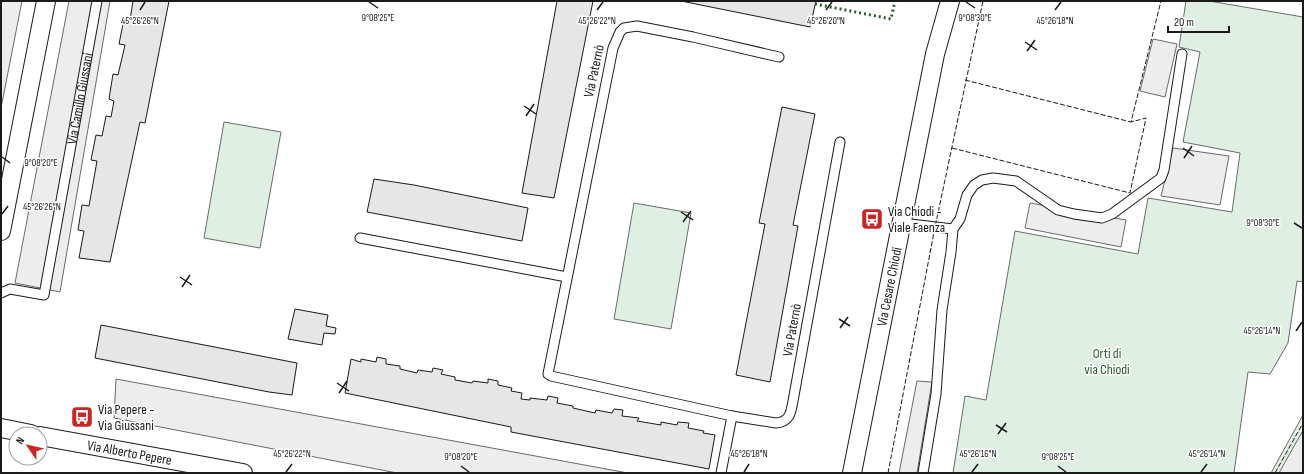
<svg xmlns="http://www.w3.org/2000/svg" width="1304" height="474" viewBox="0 0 1304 474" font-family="'Sofia Sans Condensed',sans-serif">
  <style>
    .green { fill: #e0efe3; stroke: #6a6a6a }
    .parking { fill: #ededed; stroke: #6a6a6a }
    .building { fill: #e6e6e6; stroke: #1a1a1a }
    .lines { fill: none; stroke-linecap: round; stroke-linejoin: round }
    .lane-casing { stroke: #1a1a1a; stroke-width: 11 }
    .street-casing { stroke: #1a1a1a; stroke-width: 20 }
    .lane { stroke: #fff; stroke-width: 9 }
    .street { stroke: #fff; stroke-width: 18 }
    .hedge { stroke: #2b5a34; stroke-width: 3; stroke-dasharray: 2 3; stroke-linecap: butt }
    .fence { stroke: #1a1a1a; stroke-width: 1; stroke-dasharray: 5 2; stroke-linecap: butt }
    .ticks { fill: none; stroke: #1a1a1a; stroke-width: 1.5 }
    .labels { text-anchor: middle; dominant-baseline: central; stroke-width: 3; stroke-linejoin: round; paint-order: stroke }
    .street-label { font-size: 14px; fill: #1a1a1a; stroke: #fff }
    .poi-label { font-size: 14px; fill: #1a1a1a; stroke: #fff; text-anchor: start }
    .park-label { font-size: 14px; fill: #2b5a34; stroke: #fff }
    .ticks-label { font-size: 10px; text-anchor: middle; fill: #1a1a1a; stroke: #fff; stroke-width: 3; stroke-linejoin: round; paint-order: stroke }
  </style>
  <rect width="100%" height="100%" fill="#fff"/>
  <!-- green -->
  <path class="green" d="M 1186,1 L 1209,1 L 1303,17 L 1303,282 L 1297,281 L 1288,343 L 1270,374 L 1248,372 L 1234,473 L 953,473 L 965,396 L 986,400 L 1015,231 L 1138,254 L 1148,198 L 1232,212 L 1240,153 L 1183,142 L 1200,52 L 1179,47 Z
    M 224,122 L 281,132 L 260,248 L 204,238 Z
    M 634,203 L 691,213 L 671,329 L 614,319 Z
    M 1303,415 L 1303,473 L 1271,473 Z"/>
  <!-- parking -->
  <path class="parking" d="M 1,1 L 22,1 L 1,108 Z
    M 69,1 L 110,1 L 60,292 L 15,283 Z
    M 1153,39 L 1177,44 L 1165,97 L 1140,91 Z
    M 1173,148 L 1229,156 L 1220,205 L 1161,196 Z
    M 1030,203 L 1126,220 L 1121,247 L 1025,228 Z
    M 116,379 L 628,473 L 397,473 L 114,418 Z
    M 917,381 L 932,382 L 917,473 L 899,473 Z
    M 1302,432 L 1303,436 L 1303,473 L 1279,473 Z"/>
  <!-- building -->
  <path class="building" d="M 133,1 L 169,1 L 145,123 L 140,122 L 110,262 L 79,258 L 84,231 L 78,230 L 82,205 L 89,206 L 97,161 L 91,160 L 96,135 L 102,136 L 106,116 L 111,117 L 114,101 L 109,99 L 113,74 L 118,75 L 125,45 L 119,44 L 124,19 L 130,20 Z
    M 557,1 L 593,1 L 554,198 L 522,193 Z
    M 681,1 L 816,1 L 810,27 Z
    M 782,107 L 815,114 L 793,225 L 798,226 L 770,382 L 736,375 L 765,224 L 759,223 Z
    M 374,179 L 414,185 L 528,208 L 522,241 L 367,212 Z
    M 295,309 L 328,315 L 326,326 L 336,328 L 335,334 L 324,333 L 322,345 L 288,339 Z
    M 101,325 L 297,363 L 292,395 L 269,392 L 95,358 Z
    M 377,357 L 386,359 L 386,364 L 400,366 L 400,369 L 417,373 L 418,370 L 432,372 L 433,368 L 443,370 L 441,374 L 455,377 L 455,380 L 472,383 L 473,381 L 488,383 L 488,379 L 498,381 L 498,385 L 512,388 L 511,391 L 522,393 L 521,399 L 530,400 L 530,398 L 547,400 L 548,396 L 558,398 L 557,403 L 573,406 L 573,408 L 595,413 L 596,410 L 612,413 L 614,409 L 623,410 L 622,416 L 639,418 L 637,421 L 661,425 L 661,422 L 677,425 L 678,422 L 689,423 L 688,428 L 704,431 L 703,433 L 715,435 L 709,469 L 511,432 L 511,427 L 345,393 L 351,359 L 361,362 L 361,359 L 376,362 Z"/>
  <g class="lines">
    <!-- lane casing -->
    <g class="lane-casing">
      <g id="lane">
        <path d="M 779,57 L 693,37 L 637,26 L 624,28 L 620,32 L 613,48 L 548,374 L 551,376 L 732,416 L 776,423 C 790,422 791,412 793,401 L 840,142"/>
        <path d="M 902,223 L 953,229"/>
        <path d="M 360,238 L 567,277"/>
        <path id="s1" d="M 1,293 L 10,289 L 44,295 L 97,1"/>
        <path d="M 721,473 L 732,416"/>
        <path d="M 923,473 L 936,394 L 942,310 L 951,252 L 953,229 L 960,219 L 967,195 L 974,185 L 982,180 L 993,178 L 1016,181 L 1058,210 L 1074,214 L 1102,218 L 1112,214 L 1161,178 L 1164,170 L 1182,54"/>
      </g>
    </g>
    <!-- street casing -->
    <g class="street-casing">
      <g id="street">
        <path d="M 1,231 L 46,1"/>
        <path d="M 1,428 L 31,434"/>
        <path id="s2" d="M 40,436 L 243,473"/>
        <path id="s3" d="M 852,473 L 935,54 L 950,1"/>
      </g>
    </g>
    <!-- lane -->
    <use href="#lane" class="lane"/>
    <!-- street -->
    <use href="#street" class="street"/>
    <!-- hedge -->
    <path class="hedge" d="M 815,4 L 891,19 L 895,1"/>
    <!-- fence -->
    <path class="fence" d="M 965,80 L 1131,122 L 1161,1
      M 952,148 L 1130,193 L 1146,118 L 1131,122
      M 888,473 L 935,227 L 983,1
      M 1275,473 L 1303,423"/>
  </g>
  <!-- ticks -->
  <path class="ticks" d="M 369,2 L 378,8M 966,2 L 975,8M 140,10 L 145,2M 597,10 L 603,2M 826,10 L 832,2M 1055,10 L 1061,2M 1025,42 L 1037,50M 1027,51 L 1035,40M 524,106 L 536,114M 526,116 L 534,104M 1183,148 L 1194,156M 2,157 L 10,163M 1184,158 L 1192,146M 681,212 L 693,220M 2,214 L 8,206M 683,222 L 691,211M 1294,223 L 1302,228M 180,277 L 192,285M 182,287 L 190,275M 839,319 L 850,326M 840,328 L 848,317M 1296,331 L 1302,322M 337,383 L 349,391M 339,393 L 347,381M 996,425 L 1007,432M 998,434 L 1006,423M 461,466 L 469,472M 1058,466 L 1066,472M 286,472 L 292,464M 744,472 L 749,464M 972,472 L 978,464M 1201,472 L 1207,464"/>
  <!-- icons -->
  <defs>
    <g id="bus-square" transform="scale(1.15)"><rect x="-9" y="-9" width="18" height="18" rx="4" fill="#c62828" stroke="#fff"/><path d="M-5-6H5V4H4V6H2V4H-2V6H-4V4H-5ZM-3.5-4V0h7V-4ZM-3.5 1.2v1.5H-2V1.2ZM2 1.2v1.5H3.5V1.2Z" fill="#fff"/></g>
  </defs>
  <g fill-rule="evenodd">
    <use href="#bus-square" x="872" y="219"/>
    <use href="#bus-square" x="82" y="417"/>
  </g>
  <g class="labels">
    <!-- street labels -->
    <g class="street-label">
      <text transform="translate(594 71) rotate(-78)">Via Paternò</text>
      <text stroke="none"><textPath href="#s1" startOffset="244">Via Camillo Giussani</textPath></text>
      <text stroke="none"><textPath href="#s3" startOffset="190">Via Cesare Chiodi</textPath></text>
      <text transform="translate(792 330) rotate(-80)">Via Paternò</text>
      <text stroke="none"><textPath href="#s2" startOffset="91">Via Alberto Pepere</textPath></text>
    </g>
    <!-- poi labels -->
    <g class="poi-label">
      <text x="888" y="211">Via Chiodi -<tspan x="888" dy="16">Viale Faenza</tspan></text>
      <text x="98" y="409">Via Pepere -<tspan x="98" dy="16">Via Giussani</tspan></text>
    </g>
    <!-- park labels -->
    <g class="park-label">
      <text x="1107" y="353">Orti di<tspan x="1107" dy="16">via Chiodi</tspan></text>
    </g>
  </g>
  <g class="ticks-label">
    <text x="378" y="21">9°08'25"E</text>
    <text x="975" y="21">9°08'30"E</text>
    <text x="140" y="24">45°26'26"N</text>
    <text x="597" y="24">45°26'22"N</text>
    <text x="826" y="24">45°26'20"N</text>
    <text x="1055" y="24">45°26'18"N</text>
    <text x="41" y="166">9°08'20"E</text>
    <text x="42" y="210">45°26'26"N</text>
    <text x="1263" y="226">9°08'30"E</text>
    <text x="1262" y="334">45°26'14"N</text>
    <text x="292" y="457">45°26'22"N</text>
    <text x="749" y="457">45°26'18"N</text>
    <text x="978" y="457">45°26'16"N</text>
    <text x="1207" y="457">45°26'14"N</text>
    <text x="461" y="460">9°08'20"E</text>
    <text x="1058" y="460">9°08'25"E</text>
  </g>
  <!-- border -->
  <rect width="1304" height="474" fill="none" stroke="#1a1a1a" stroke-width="4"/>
  <!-- north arrow -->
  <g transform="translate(28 446) rotate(304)"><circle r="19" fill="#ffffff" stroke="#a3a3a3"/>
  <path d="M0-3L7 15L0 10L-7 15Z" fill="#c62828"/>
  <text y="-6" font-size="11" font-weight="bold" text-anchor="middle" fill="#1a1a1a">N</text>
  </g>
  <!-- scale -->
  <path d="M1168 26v6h61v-6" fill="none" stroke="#1a1a1a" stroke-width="2"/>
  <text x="1174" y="26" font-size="12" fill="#1a1a1a" stroke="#ffffff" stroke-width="3" paint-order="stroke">20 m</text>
</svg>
